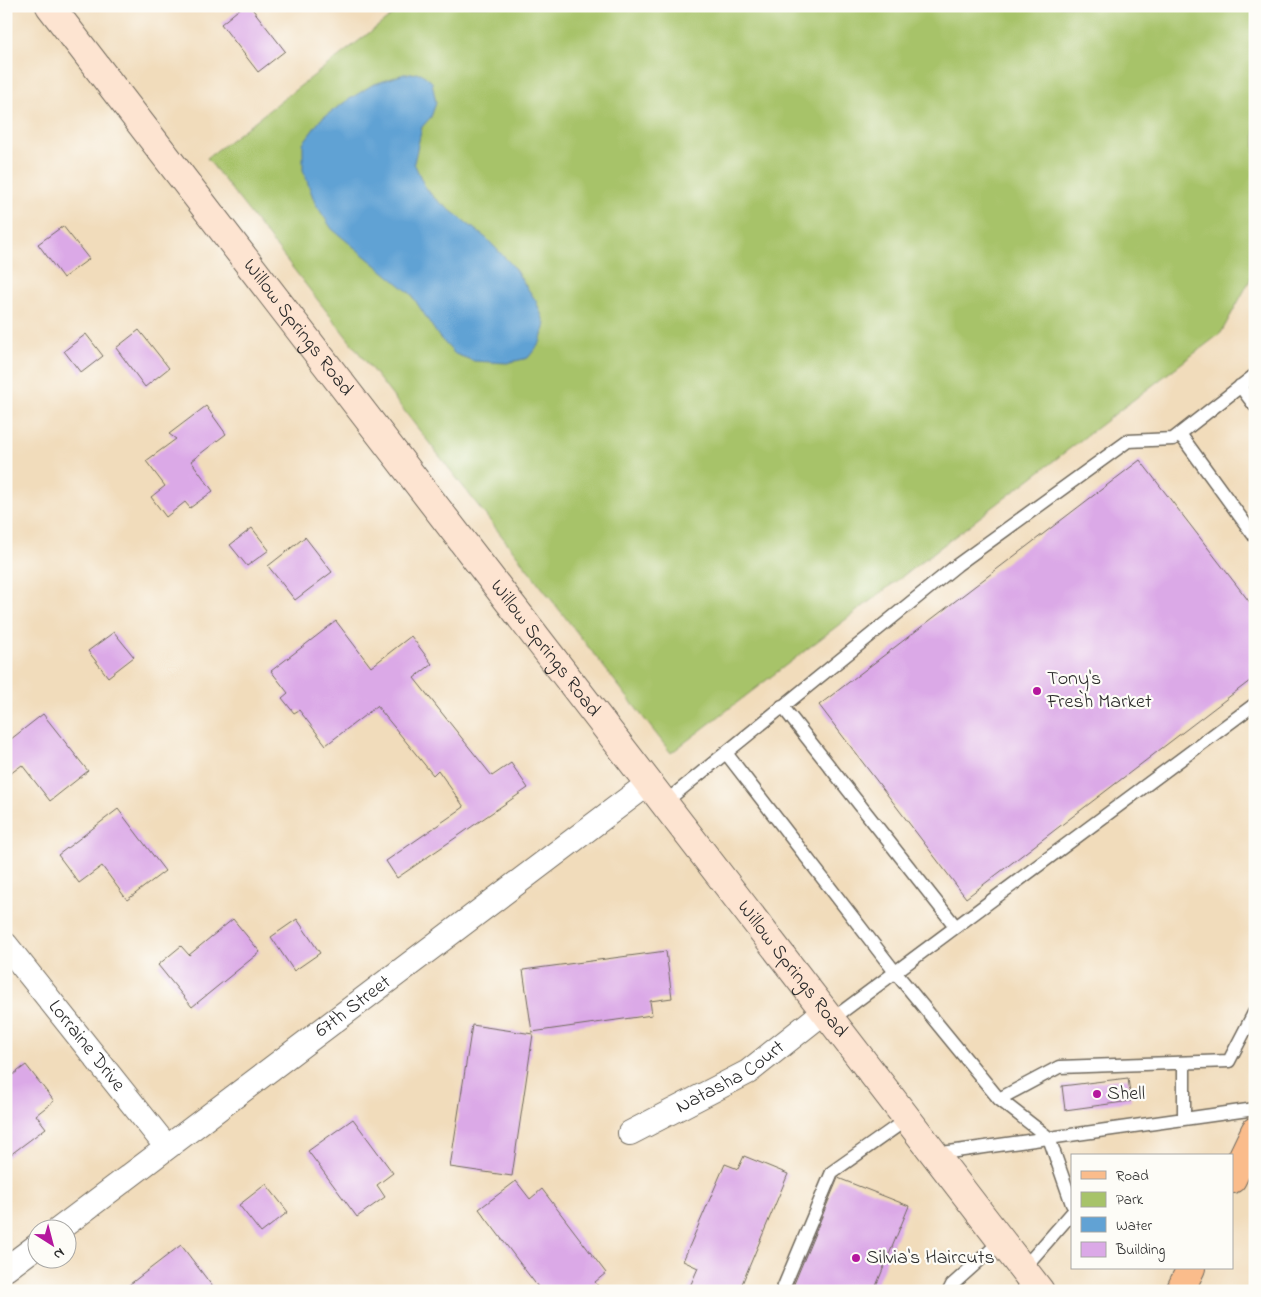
<svg xmlns="http://www.w3.org/2000/svg" width="1261" height="1297" viewBox="0 0 1261 1297" font-family="'Indie Flower',sans-serif">
  <style>
    .green { fill: #a7c369; stroke: #69774a }
    .water { fill: #61a2d4; stroke: #466680 }
    .building { fill: #dba9e7 }
    .lines { fill: none; stroke-linecap: round; stroke-linejoin: round }
    .lane-casing { stroke: #70695d; stroke-width: 15 }
    .street-casing { stroke: #70695d; stroke-width: 26 }
    .secondary-casing { stroke: #70695d; stroke-width: 30 }
    .primary-casing { stroke: #70695d; stroke-width: 30 }
    .lane { stroke: #fff; stroke-width: 12 }
    .street { stroke: #fff; stroke-width: 24 }
    .secondary { stroke: #fde4d1; stroke-width: 28 }
    .primary { stroke: #fabc8b; stroke-width: 28 }
    .poi-dot { fill: #b5179e; stroke: #fdfcf7; stroke-width: 2 }
    .labels { text-anchor: middle; dominant-baseline: central; stroke-width: 4.5; stroke-linejoin: round; paint-order: stroke }
    .street-label { font-size: 20px; fill: #2b2b2b; stroke: #fdfcf7 }
    .poi-label { font-size: 20px; fill: #2b2b2b; stroke: #fdfcf7; text-anchor: start }
  </style>
  <rect width="100%" height="100%" fill="#fdfcf7"/>
  <filter id="ink" filterUnits="userSpaceOnUse"><feTurbulence type="fractalNoise" baseFrequency=".02" numOctaves="2"/><feDisplacementMap in="SourceGraphic" scale="10" xChannelSelector="R" yChannelSelector="G"/><feConvolveMatrix kernelMatrix="1 2 1 2 8 2 1 2 1" color-interpolation-filters="sRGB"/></filter>
  <filter id="wash" filterUnits="userSpaceOnUse"><feTurbulence type="fractalNoise" baseFrequency=".0096" numOctaves="4" result="noise"/><feDisplacementMap in="SourceGraphic" scale="20" xChannelSelector="R" yChannelSelector="G"/><feGaussianBlur stdDeviation="1.12" result="paint"/><feColorMatrix in="noise" values="0 0 0 0 0 0 0 0 0 0 0 0 0 0 0 0 0 1.4 0 .05"/><feComposite in="paint" operator="in"/></filter>
  <g filter="url(#wash)">
    <rect width="100%" height="100%" fill="#f1dcbb"/>
    <!-- green -->
    <path class="green" d="M 404,6 L 1255,6 L 1255,271 L 1221,333 L 671,753 L 207,158 Z"/>
    <!-- water -->
    <path class="water" d="M 421,73 L 432,82 L 436,103 L 431,117 L 422,127 L 414,163 L 424,185 L 433,197 L 486,238 L 512,265 L 536,301 L 545,324 L 540,343 L 528,358 L 507,363 L 474,361 L 455,354 L 439,337 L 411,294 L 332,229 L 315,203 L 303,170 L 303,143 L 321,119 L 345,102 L 372,85 L 404,74 Z"/>
    <g id="blocks">
      <!-- building -->
      <path class="building" d="M 243,6 L 250,6 L 285,51 L 258,72 L 221,24 Z
        M 63,226 L 89,259 L 63,278 L 38,244 Z
        M 139,330 L 169,368 L 145,387 L 116,348 Z
        M 86,334 L 103,356 L 81,373 L 64,351 Z
        M 206,406 L 226,434 L 191,461 L 213,491 L 190,508 L 185,502 L 166,517 L 151,497 L 165,486 L 146,461 L 176,439 L 169,434 Z
        M 1140,460 L 1255,609 L 1255,677 L 966,898 L 819,705 Z
        M 252,528 L 269,550 L 247,566 L 230,545 Z
        M 305,537 L 332,572 L 295,600 L 268,566 Z
        M 336,621 L 371,667 L 411,636 L 432,664 L 414,678 L 492,776 L 511,763 L 528,788 L 397,878 L 386,861 L 464,807 L 438,770 L 433,775 L 377,706 L 326,745 L 299,710 L 294,713 L 282,698 L 288,693 L 271,671 Z
        M 114,632 L 134,657 L 108,677 L 88,651 Z
        M 43,714 L 88,771 L 50,801 L 22,765 L 6,777 L 6,743 Z
        M 118,809 L 165,871 L 127,900 L 102,866 L 79,883 L 58,855 Z
        M 233,919 L 260,952 L 192,1007 L 158,965 L 181,946 L 189,955 Z
        M 297,919 L 320,953 L 294,971 L 271,937 Z
        M 666,951 L 672,998 L 650,1001 L 652,1015 L 532,1032 L 523,970 Z
        M 472,1025 L 533,1034 L 512,1176 L 450,1167 Z
        M 26,1065 L 54,1101 L 36,1115 L 46,1128 L 6,1158 L 6,1080 Z
        M 1128,1078 L 1131,1101 L 1065,1110 L 1062,1086 Z
        M 353,1119 L 393,1173 L 377,1185 L 385,1197 L 357,1217 L 308,1151 Z
        M 744,1156 L 788,1174 L 739,1291 L 688,1291 L 698,1268 L 683,1261 L 725,1164 L 738,1169 Z
        M 838,1178 L 909,1206 L 874,1291 L 791,1291 Z
        M 516,1181 L 530,1199 L 542,1189 L 606,1273 L 595,1282 L 602,1291 L 541,1291 L 479,1209 Z
        M 266,1184 L 288,1212 L 261,1233 L 239,1205 Z
        M 181,1245 L 216,1291 L 121,1291 Z"/>
    </g>
  </g>
  <g filter="url(#ink)">
    <use href="#blocks" fill-opacity="0" stroke="#70695d" stroke-width="1"/>
    <g class="lines">
      <!-- lane casing -->
      <g class="lane-casing">
        <path id="lane" d="M 1240,386 L 1255,406
          M 1180,434 L 1255,537
          M 782,706 L 956,927
          M 726,753 L 895,972 L 999,1099 L 1049,1138 L 1072,1204
          M 664,803 L 957,565 L 1128,441 L 1173,439 L 1255,375
          M 831,1020 L 1255,704
          M 1184,1063 L 1184,1119
          M 999,1099 L 1059,1067 L 1229,1061 L 1255,1011
          M 935,1154 L 1255,1109
          M 1236,1170 L 1255,1171
          M 1023,1269 L 1072,1213
          M 782,1291 L 832,1172 L 907,1119
          M 949,1291 L 952,1285 L 1001,1241"/>
      </g>
      <!-- street casing -->
      <g class="street-casing">
        <g id="street">
          <path id="s1" d="M 6,945 L 166,1146"/>
          <path id="s2" d="M 630,1133 L 748,1072 L 825,1011"/>
          <path id="s3" d="M 58,1230 L 649,783"/>
          <path d="M 6,1269 L 38,1245"/>
        </g>
      </g>
      <!-- secondary casing -->
      <g class="secondary-casing">
        <g id="secondary">
          <path id="s4" d="M 50,6 L 1040,1291"/>
        </g>
      </g>
      <!-- primary casing -->
      <g class="primary-casing">
        <path id="primary" d="M 1232,1179 L 1255,1131
          M 1180,1291 L 1191,1268"/>
      </g>
      <!-- lane -->
      <use href="#lane" class="lane"/>
      <!-- street -->
      <use href="#street" class="street"/>
      <!-- secondary -->
      <use href="#secondary" class="secondary"/>
      <!-- primary -->
      <use href="#primary" class="primary"/>
    </g>
  </g>
  <!-- markers -->
  <g class="poi-dot">
    <circle cx="1037" cy="691" r="5"/>
    <circle cx="1097" cy="1094" r="5"/>
    <circle cx="856" cy="1258" r="5"/>
  </g>
  <g class="labels">
    <!-- street labels -->
    <g class="street-label">
      <text stroke="none"><textPath href="#s4" startOffset="406">Willow Springs Road</textPath></text>
      <text stroke="none"><textPath href="#s4" startOffset="811">Willow Springs Road</textPath></text>
      <text stroke="none"><textPath href="#s4" startOffset="1216">Willow Springs Road</textPath></text>
      <text stroke="none"><textPath href="#s3" startOffset="370">67th Street</textPath></text>
      <text stroke="none"><textPath href="#s1" startOffset="129">Lorraine Drive</textPath></text>
      <text stroke="none"><textPath href="#s2" startOffset="115">Natasha Court</textPath></text>
    </g>
    <!-- poi labels -->
    <g class="poi-label">
      <text x="1047" y="679">Tony's<tspan x="1047" dy="23">Fresh Market</tspan></text>
      <text x="1107" y="1094">Shell</text>
      <text x="866" y="1258">Silvia's Haircuts</text>
    </g>
  </g>
  <!-- margin -->
  <rect width="1261" height="1297" fill="none" stroke="#fdfcf7" stroke-width="25"/>
  <!-- legend -->
  <rect x="1071" y="1154" width="162" height="115" fill="#fdfcf7" stroke="#a9a8a5"/>
  <rect x="1081" y="1171" width="25" height="8" fill="#fabc8b" stroke="#a9a8a5"/>
  <text x="1116" y="1180" font-size="15" fill="#2b2b2b">Road</text>
  <rect x="1081" y="1192" width="25" height="15" fill="#a7c369" stroke="#a9a8a5"/>
  <text x="1116" y="1204" font-size="15" fill="#2b2b2b">Park</text>
  <rect x="1081" y="1217" width="25" height="15" fill="#61a2d4" stroke="#a9a8a5"/>
  <text x="1116" y="1230" font-size="15" fill="#2b2b2b">Water</text>
  <rect x="1081" y="1242" width="25" height="15" fill="#dba9e7" stroke="#a9a8a5"/>
  <text x="1116" y="1254" font-size="15" fill="#2b2b2b">Building</text>
  <!-- north arrow -->
  <g transform="translate(52 1244) rotate(144)"><circle r="24" fill="#fdfcf7" stroke="#a9a8a5"/>
  <path d="M0-4L9 19L0 12L-9 19Z" fill="#b5179e"/>
  <text y="-8" font-size="14" font-weight="bold" text-anchor="middle" fill="#2b2b2b">N</text>
  </g>
</svg>
